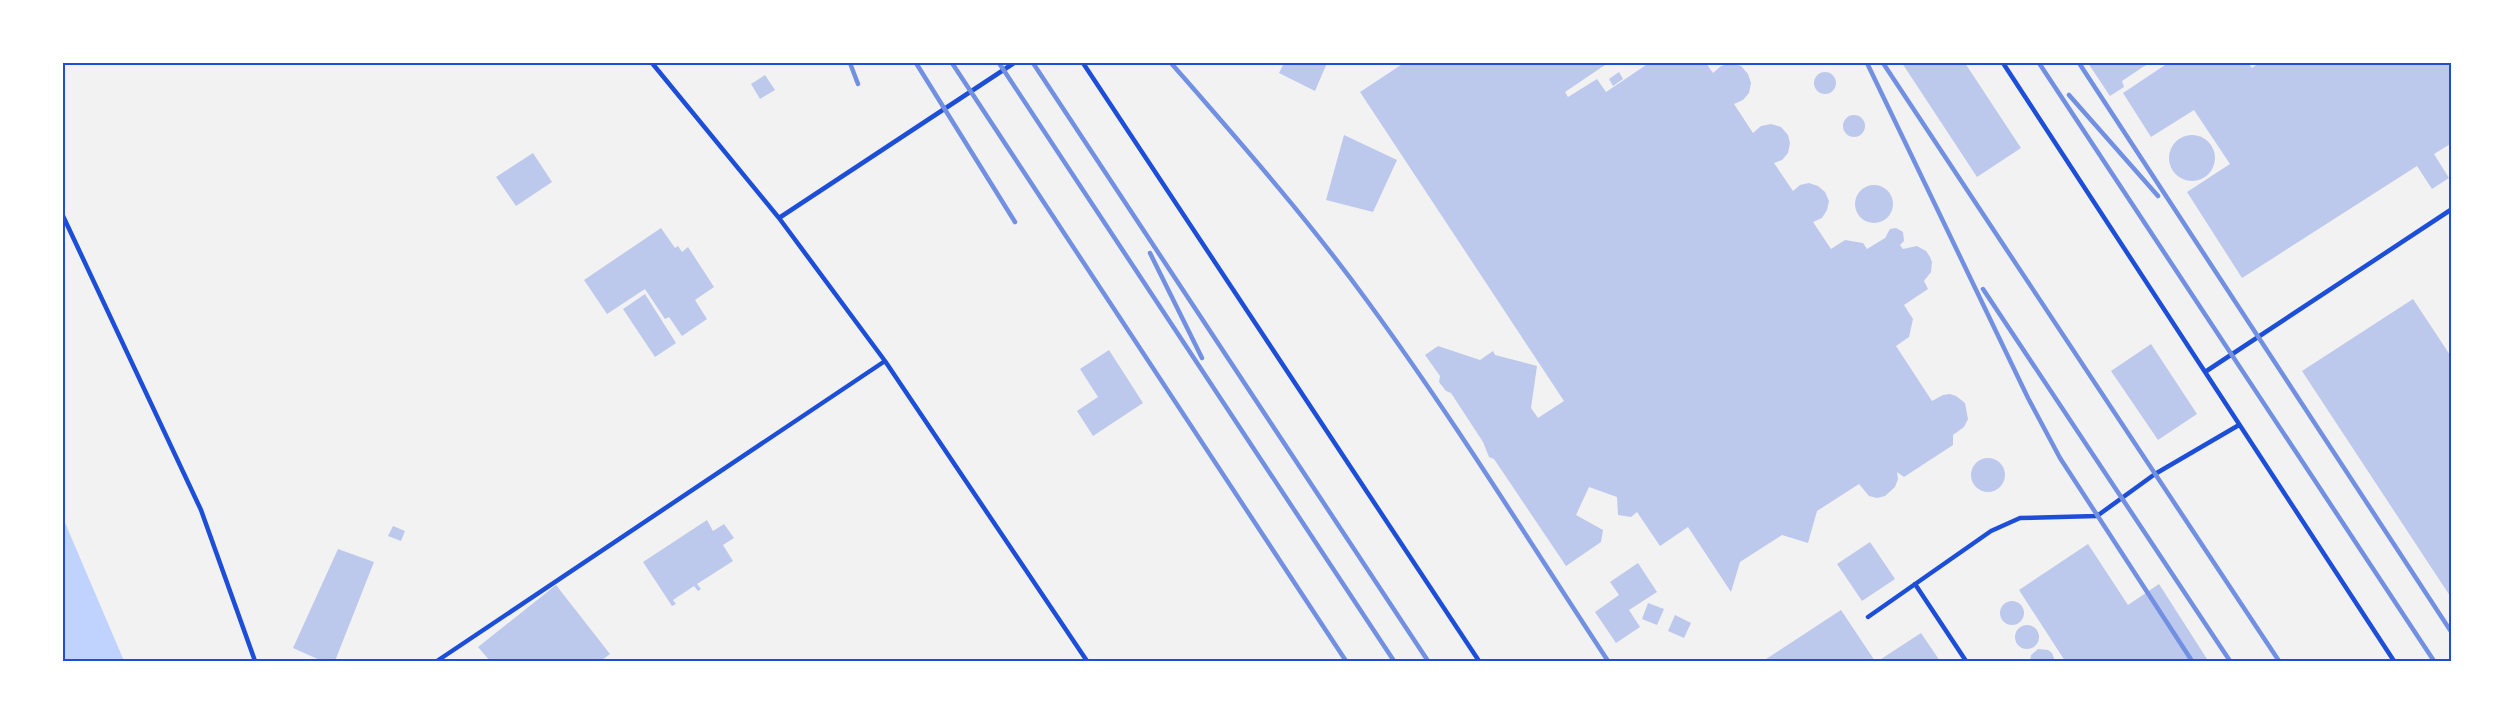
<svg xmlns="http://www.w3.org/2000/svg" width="2515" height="724" viewBox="0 0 2515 724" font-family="Ubuntu,sans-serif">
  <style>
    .water { fill: #bfd3fe }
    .building { fill: #bdc9ec }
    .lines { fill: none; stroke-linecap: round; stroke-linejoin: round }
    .service { stroke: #1d4ed8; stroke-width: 4.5 }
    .rail { stroke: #7290e2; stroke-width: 4.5 }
    .neatline { fill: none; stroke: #1d4ed8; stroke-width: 2 }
  </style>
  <rect width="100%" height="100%" fill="#f2f2f2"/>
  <!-- water -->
  <path class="water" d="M 63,518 L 124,661 L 63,661 Z"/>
  <!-- building -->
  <path class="building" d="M 1284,63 L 1327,63 L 1315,91 L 1279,73 Z
    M 1404,63 L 1608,63 L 1565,92 L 1568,97 L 1597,79 L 1606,92 L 1649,63 L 1706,63 L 1713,73 L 1721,66 L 1731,63 L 1741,66 L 1748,74 L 1751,83 L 1749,93 L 1743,100 L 1734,104 L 1753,133 L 1761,126 L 1771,124 L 1781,127 L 1788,135 L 1790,143 L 1788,153 L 1782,160 L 1774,163 L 1793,191 L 1800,185 L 1809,183 L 1818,186 L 1825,192 L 1829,201 L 1827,210 L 1822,218 L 1813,222 L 1831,249 L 1845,240 L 1863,243 L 1867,249 L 1885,238 L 1890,229 L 1896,228 L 1903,232 L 1904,241 L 1900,245 L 1903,249 L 1917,246 L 1926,251 L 1930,257 L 1932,262 L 1931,272 L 1924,281 L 1928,289 L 1904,305 L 1913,319 L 1909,337 L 1896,346 L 1932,401 L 1943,395 L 1950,394 L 1956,396 L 1965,403 L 1968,419 L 1964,427 L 1953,435 L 1953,445 L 1904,477 L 1897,472 L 1898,479 L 1895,487 L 1885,496 L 1877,498 L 1869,496 L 1859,484 L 1817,511 L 1808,543 L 1782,535 L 1740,562 L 1731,592 L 1688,527 L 1660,546 L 1637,512 L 1631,517 L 1618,515 L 1617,497 L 1589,487 L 1576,515 L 1603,530 L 1601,542 L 1566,566 L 1494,459 L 1489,457 L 1483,442 L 1451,393 L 1446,391 L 1439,382 L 1440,376 L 1425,355 L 1438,346 L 1480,360 L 1493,351 L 1495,355 L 1537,366 L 1531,408 L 1538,418 L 1564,401 L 1360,92 Z
    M 1902,63 L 1965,63 L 2021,148 L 1977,177 Z
    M 2088,63 L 2149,63 L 2122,81 L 2124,87 L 2110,96 Z
    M 2164,63 L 2248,63 L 2252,68 L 2259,63 L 2452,63 L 2452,143 L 2434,154 L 2449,178 L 2432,189 L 2417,166 L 2242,278 L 2187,192 L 2230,164 L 2194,110 L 2151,137 L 2123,93 L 2165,65 Z
    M 1619,72 L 1623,79 L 1613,86 L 1609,79 Z
    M1814 83a11 11 0 1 1 22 0a11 11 0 1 1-22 0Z
    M 765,75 L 775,90 L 760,99 L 751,84 Z
    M1843 126a11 11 0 1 1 22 0a11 11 0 1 1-22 0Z
    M 1344,135 L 1397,160 L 1373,212 L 1326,200 Z
    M2169 158a23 23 0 1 1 46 0a23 23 0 1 1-46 0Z
    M 533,153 L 552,182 L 516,206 L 496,177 Z
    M1855 204a19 19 0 1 1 38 0a19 19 0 1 1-38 0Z
    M 661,228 L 675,248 L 678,246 L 682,252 L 688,247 L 714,287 L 695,300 L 707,319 L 682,336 L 669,317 L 665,319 L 645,289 L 607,314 L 584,280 Z
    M 645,294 L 676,343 L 655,357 L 623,309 Z
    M 2413,299 L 2452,358 L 2452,599 L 2302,371 Z
    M 2151,344 L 2197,414 L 2158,440 L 2111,371 Z
    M 1109,350 L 1143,403 L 1093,436 L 1077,411 L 1098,397 L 1080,369 Z
    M1971 475a17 17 0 1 1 34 0a17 17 0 1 1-34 0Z
    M 707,520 L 713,531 L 724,524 L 734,538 L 723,545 L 733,561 L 697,584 L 701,589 L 698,591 L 694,586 L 673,600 L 676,604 L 672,606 L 643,562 Z
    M 393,526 L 405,531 L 401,541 L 388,536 Z
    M 1870,542 L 1895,579 L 1862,601 L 1837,564 Z
    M 2088,544 L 2128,605 L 2159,584 L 2207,659 L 2204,661 L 2065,661 L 2019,590 Z
    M 338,549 L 374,562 L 335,661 L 322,661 L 293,648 Z
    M 1638,563 L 1657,592 L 1629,610 L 1640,627 L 1616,643 L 1595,612 L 1619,595 L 1610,582 Z
    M 556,585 L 610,654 L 601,661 L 490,661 L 478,647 Z
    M2000 613a12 12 0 1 1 24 0a12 12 0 1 1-24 0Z
    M 1648,603 L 1664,609 L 1657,625 L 1642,619 Z
    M 1841,610 L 1875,661 L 1763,661 Z
    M 1675,615 L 1691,623 L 1684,638 L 1668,631 Z
    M2015 637a12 12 0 1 1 24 0a12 12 0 1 1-24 0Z
    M 1921,633 L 1940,661 L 1878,661 Z
    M 2038,649 L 2048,650 L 2052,653 L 2055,661 L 2030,661 L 2031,655 Z"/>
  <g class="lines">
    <!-- service -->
    <path class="service" d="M 652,63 L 779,218 L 885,361 L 1087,661
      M 1083,63 L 1479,661
      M 2003,63 L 2394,661
      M 63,216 L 201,510 L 255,661
      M 779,218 L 1014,63
      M 2205,372 L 2452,209
      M 1915,584 L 1966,661
      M 1868,617 L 1991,531 L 2020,518 L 2097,516 L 2155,474 L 2239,425
      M 437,661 L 885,361"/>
    <!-- rail -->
    <path class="rail" d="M 850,63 L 858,84
      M 916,63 L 1015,222
      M 952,63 L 1346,661
      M 999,63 L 1394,661
      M 1033,63 L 1428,661
      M 1171,63 C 1239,141 1307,218 1368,302 C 1453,418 1529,541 1608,661
      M 1867,63 L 2028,398 L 2060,458 L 2192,661
      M 1883,63 L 2279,661
      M 2039,63 L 2434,661
      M 2079,63 L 2452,633
      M 2069,95 L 2158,196
      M 1150,253 L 1202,358
      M 1983,289 L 2230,661"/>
  </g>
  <!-- border -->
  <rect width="2515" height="724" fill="none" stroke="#ffffff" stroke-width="129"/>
  <rect x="64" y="64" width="2386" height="596" class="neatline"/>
</svg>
